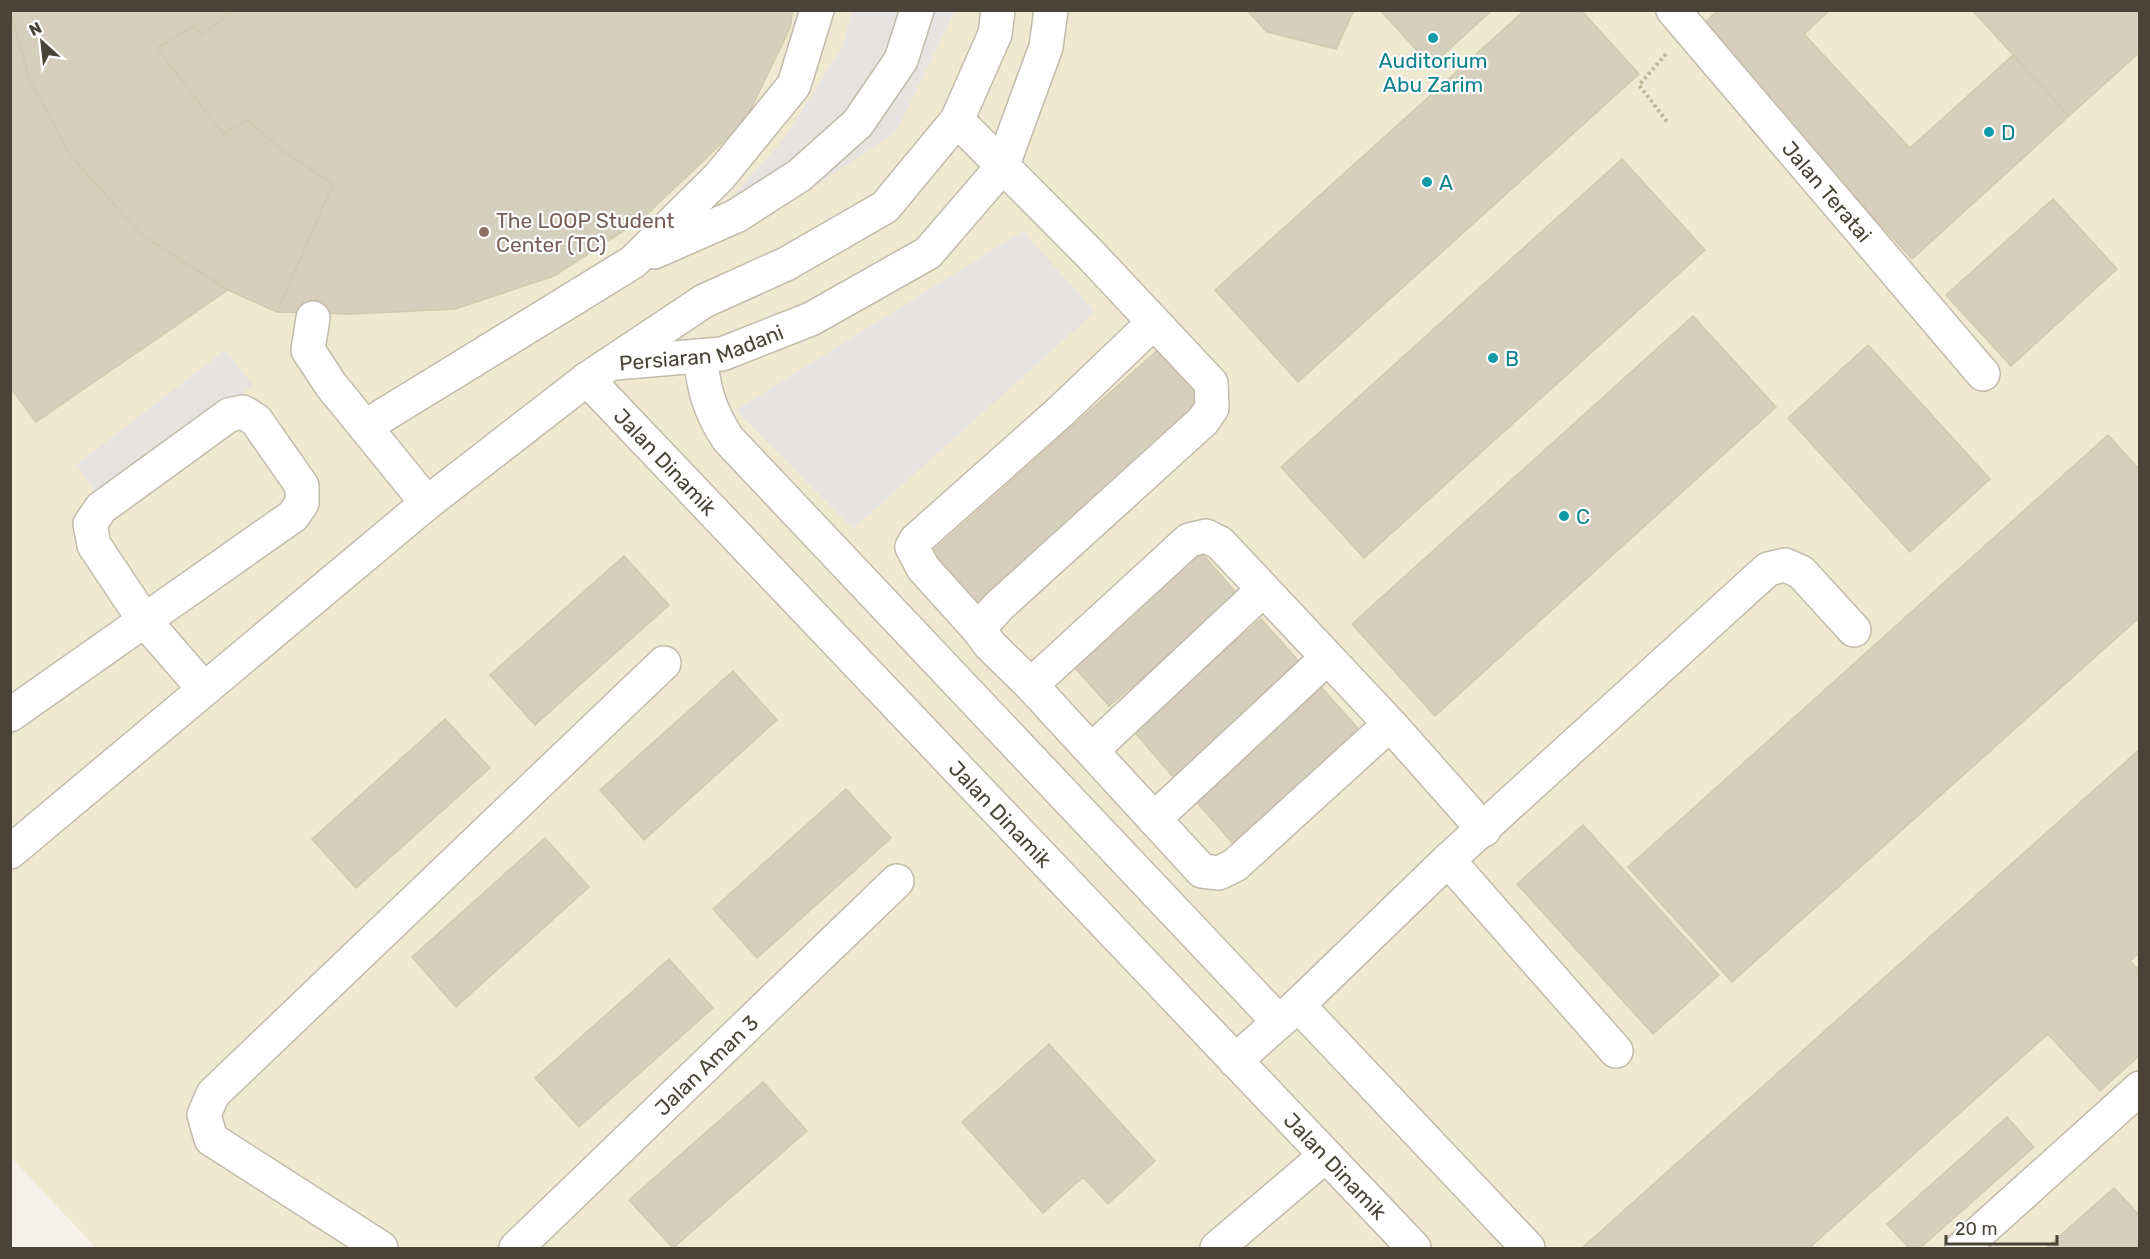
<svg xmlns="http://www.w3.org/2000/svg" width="2150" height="1259" viewBox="0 0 2150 1259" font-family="Rubik,sans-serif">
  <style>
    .education { fill: #efe9d2 }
    .parking { fill: #e6e4e0 }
    .building { fill: #d7cfbd; stroke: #d3c8b0; stroke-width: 1.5 }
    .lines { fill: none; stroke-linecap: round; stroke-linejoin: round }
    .minor-casing { stroke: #c1bbab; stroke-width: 36 }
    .path { stroke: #c4b99b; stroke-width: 4; stroke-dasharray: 3 3; stroke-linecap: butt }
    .minor { stroke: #fff; stroke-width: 33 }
    .culture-dot { fill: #0f9aa8; stroke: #fff; stroke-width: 2 }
    .education-dot { fill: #8d6e63; stroke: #fff; stroke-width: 2 }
    .labels { text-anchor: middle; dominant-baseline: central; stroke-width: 4.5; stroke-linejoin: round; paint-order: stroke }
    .culture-label { font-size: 21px; fill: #0d838f; stroke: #fff; text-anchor: start }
    .street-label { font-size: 21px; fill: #494437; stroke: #fff }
    .education-label { font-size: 21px; fill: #785e54; stroke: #fff; text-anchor: start }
  </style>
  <rect width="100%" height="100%" fill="#f5f2e9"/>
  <!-- education -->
  <path class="education" d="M 11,11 L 2139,11 L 2139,1248 L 96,1248 L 11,1157 Z"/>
  <!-- parking -->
  <path class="parking" d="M 851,11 L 955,11 L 896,132 L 772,215 L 724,206 L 783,140 L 843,46 Z
    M 1023,231 L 1095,312 L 853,529 L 736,410 Z
    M 225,350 L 253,385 L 103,501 L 76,465 Z"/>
  <!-- building -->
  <path class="building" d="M 10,10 L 235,10 L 201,35 L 193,26 L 157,48 L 223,134 L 248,120 L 284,152 L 333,184 L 277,312 L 228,290 L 36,422 L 10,387 Z
    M 10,10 L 793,10 L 790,28 L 745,121 L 642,219 L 554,276 L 455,309 L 351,314 L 277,312 L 228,290 L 142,235 L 69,154 L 29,77 Z
    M 1247,10 L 1354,10 L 1336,49 L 1267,32 Z
    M 1380,10 L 1492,10 L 1431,66 Z
    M 1525,10 L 1581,10 L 1639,74 L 1298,382 L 1215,290 Z
    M 1718,10 L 1830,10 L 1804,34 L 1910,148 L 2013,55 L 2069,116 L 1912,259 L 1700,27 Z
    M 1972,10 L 2140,10 L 2140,52 L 2069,116 Z
    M 1622,159 L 1705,250 L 1364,558 L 1281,467 Z
    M 2053,199 L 2117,269 L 2011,366 L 1946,295 Z
    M 1693,316 L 1776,407 L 1435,716 L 1352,624 Z
    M 1868,345 L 1990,479 L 1910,552 L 1788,418 Z
    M 1160,348 L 1206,400 L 970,611 L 924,559 Z
    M 2108,435 L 2140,470 L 2140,617 L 1732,982 L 1628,867 Z
    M 1197,548 L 1238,595 L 1109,706 L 1068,660 Z
    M 624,556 L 669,605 L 535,725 L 490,675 Z
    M 1261,619 L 1302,665 L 1173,777 L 1133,730 Z
    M 733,671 L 777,720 L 644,840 L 600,790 Z
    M 1322,688 L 1363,734 L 1235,846 L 1194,799 Z
    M 445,719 L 490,768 L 356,888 L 312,839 Z
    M 2140,749 L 2140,952 L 2130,961 L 2140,971 L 2140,1055 L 2100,1091 L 2048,1034 L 1809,1248 L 1582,1248 Z
    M 846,789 L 891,838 L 757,958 L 713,909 Z
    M 1583,825 L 1719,975 L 1653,1034 L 1517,884 Z
    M 545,838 L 589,887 L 456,1007 L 412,957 Z
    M 669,959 L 713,1008 L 579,1127 L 535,1078 Z
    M 1049,1044 L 1155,1161 L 1108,1204 L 1083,1177 L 1043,1213 L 962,1122 Z
    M 763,1082 L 807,1131 L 673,1248 L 629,1200 Z
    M 2007,1117 L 2034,1147 L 1920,1248 L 1909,1248 L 1887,1224 Z
    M 2114,1188 L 2140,1216 L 2140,1248 L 2046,1248 Z"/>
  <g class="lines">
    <!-- minor casing -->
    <g class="minor-casing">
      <g id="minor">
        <path id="s1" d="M 1673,10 L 1983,374"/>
        <path d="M 957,120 L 1089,253 L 1211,383 L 1212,408 L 1203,421 L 999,606 L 978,629 L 990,645 L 1031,685"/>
        <path d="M 654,252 L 736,216 L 800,175 L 858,123 L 901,60 L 917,10"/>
        <path d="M 313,318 L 308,350 L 331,385 L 427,503"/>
        <path d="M 700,356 C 704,390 709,410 728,439 L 1279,1022"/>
        <path id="s2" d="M 615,363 L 722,354 L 811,319 L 928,253 L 1002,167 L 1046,47 L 1051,10"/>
        <path id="s3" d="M 587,379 L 1414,1248"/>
        <path d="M 366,426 L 633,262 L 720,176 L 794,85 L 817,10"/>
        <path d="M 978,629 L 923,568 L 912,547 L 916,540 L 1060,412 L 1153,323"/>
        <path d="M 10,715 L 293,516 L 302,503 L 302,486 L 256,420 L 243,412 L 229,415 L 101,508 L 90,524 L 94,545 L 144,620 L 204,689"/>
        <path d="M 1390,724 L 1235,865 L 1219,873 L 1202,871 L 1031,685 L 1189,540 L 1206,536 L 1220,543 L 1390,724 L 1484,830"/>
        <path d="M 1092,750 L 1263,590"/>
        <path d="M 1154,819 L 1327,658"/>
        <path d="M 10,852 L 427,503 L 587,379 L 704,301 L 786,264 L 885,207 L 957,120 L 995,34 L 998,10"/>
        <path d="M 1448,860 L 1616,1051"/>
        <path d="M 1298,1005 L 1528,1248"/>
        <path d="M 1235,1061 L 1298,1005 L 1448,860 L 1768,569 L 1785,565 L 1801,572 L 1854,630"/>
        <path d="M 381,1248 L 211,1139 L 204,1115 L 213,1094 L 664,663"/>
        <path id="s4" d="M 516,1248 L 897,881"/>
        <path d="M 1217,1248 L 1325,1156"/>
        <path d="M 1962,1248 L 2140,1088"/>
      </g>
    </g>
    <!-- path -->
    <path class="path" d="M 1666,54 L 1639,85 L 1668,123"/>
    <!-- minor -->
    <use href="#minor" class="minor"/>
  </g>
  <!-- markers -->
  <g class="culture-dot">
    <circle cx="1433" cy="38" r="6"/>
    <circle cx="1989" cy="132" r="6"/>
    <circle cx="1427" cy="182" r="6"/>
    <circle cx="1493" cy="358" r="6"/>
    <circle cx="1564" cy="516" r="6"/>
  </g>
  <circle class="education-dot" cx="484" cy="232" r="6"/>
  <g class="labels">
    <!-- culture labels -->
    <g class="culture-label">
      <text x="1433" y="60" text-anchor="middle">Auditorium<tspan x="1433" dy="24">Abu Zarim</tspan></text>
      <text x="2001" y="132">D</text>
      <text x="1439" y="182">A</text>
      <text x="1505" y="358">B</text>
      <text x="1576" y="516">C</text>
    </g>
    <!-- street labels -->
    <g class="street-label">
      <text stroke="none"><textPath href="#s1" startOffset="238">Jalan Teratai</textPath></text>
      <text stroke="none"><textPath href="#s2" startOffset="88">Persiaran Madani</textPath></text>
      <text stroke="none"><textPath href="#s3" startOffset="114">Jalan Dinamik</textPath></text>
      <text stroke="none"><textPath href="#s3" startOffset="600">Jalan Dinamik</textPath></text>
      <text stroke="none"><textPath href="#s4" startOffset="264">Jalan Aman 3</textPath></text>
      <text stroke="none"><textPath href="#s3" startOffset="1086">Jalan Dinamik</textPath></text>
    </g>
    <!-- education labels -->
    <g class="education-label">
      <text x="496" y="220">The LOOP Student<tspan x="496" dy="24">Center (TC)</tspan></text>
    </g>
  </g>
  <!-- border -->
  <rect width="2150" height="1259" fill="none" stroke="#494437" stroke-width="24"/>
  <!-- north arrow -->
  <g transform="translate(42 42) rotate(333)" stroke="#ffffff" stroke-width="4.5" paint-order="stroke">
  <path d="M0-4.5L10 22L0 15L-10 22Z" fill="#494437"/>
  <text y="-9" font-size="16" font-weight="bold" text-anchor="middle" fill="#494437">N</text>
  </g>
  <!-- scale -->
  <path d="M1946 1235v9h111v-9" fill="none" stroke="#494437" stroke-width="3"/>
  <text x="1955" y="1235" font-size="18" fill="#494437" stroke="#ffffff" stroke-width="4.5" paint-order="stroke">20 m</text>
</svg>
